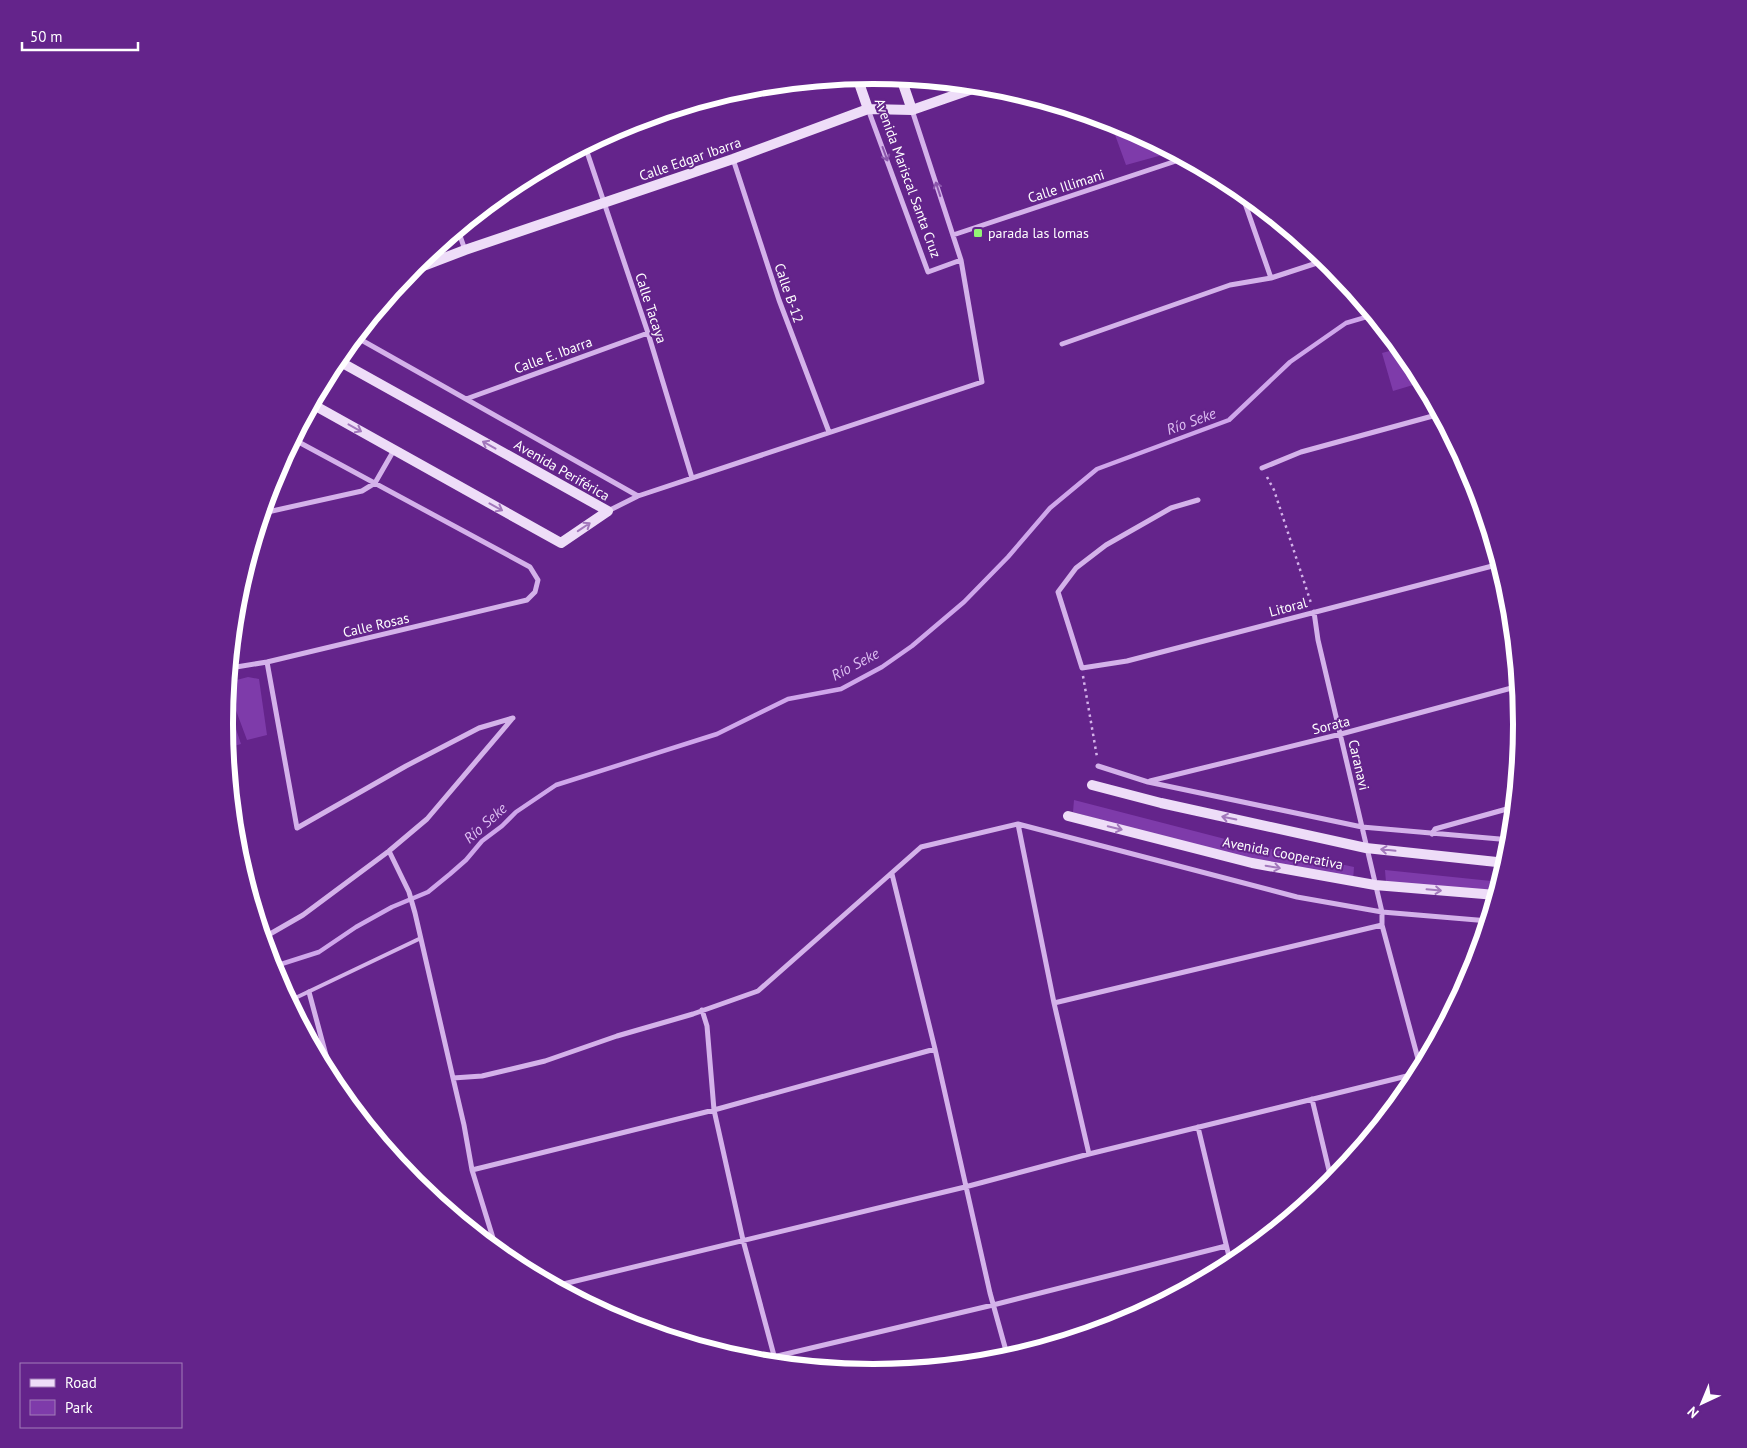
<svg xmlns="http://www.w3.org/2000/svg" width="1747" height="1448" viewBox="0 0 1747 1448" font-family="'PT Sans',sans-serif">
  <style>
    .green { fill: #7e3baa }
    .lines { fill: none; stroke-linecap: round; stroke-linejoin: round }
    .stream { stroke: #cfa6eb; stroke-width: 4.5 }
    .path { stroke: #d4b2ea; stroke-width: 2.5; stroke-dasharray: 2.5 4; stroke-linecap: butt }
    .lane { stroke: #d4b2ea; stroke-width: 4 }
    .street { stroke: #d4b2ea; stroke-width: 5 }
    .secondary { stroke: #eeddf8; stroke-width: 10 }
    .oneway { stroke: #8b56ac }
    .oneway2 { stroke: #a277bc }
    .poi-dot { fill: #93f575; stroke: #64248b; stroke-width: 2 }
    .labels { text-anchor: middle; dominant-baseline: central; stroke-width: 4; stroke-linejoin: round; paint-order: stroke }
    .street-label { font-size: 14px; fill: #fff; stroke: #64248b }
    .poi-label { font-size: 14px; fill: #fff; stroke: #64248b; text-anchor: start }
    .water-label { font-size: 15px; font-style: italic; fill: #ddbef2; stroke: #64248b }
    .rim { fill: none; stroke: #fff; stroke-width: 6 }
  </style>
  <rect width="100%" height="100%" fill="#64248b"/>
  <!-- green -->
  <path class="green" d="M 1110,121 L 1122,125 L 1173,152 L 1126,165 Z
    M 1401,348 L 1413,364 L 1423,382 L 1393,391 L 1382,353 Z
    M 248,677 L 259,679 L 267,735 L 247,740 L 228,689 L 229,682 Z
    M 227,702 L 241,744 L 227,748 L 225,724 Z
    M 1074,800 L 1229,840 L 1354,867 L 1353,881 L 1226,856 L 1073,812 Z
    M 1385,870 L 1501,882 L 1497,894 L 1386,883 Z"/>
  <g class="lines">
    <!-- stream -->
    <path class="stream" d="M 272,967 L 319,952 L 356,927 L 392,907 L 428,892 L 450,874 L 466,860 L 482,841 L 502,826 L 516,812 L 556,785 L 717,734 L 788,699 L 841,689 L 882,667 L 912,646 L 964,602 L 1008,557 L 1050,508 L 1097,469 L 1229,420 L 1290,362 L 1346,323 L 1373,315"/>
    <!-- path -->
    <path class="path" d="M 1267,477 L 1274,490 L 1311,603
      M 1083,676 L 1097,757"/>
    <!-- lane -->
    <path class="lane" d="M 289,1001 L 421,938"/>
    <!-- street -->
    <path class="street" d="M 868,109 L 928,272 L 961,260
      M 585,146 L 648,333 L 692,478
      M 733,159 L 779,300 L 829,432
      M 1240,189 L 1271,278
      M 458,230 L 465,250
      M 953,235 L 1185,158
      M 356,337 L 638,496
      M 1062,344 L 1230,285 L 1271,278 L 1326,260
      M 466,399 L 648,333
      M 1262,468 L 1301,452 L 1440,414
      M 1198,500 L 1171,508 L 1106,545 L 1076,568 L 1058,592 L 1082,668 L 1127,661 L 1500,564
      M 608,511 L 638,496 L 982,382 L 961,260 L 912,110
      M 263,513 L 362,491 L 375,483 L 394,450
      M 1314,612 L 1318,640 L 1382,912 L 1382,925 L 1421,1070
      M 267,662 L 297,828 L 406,766 L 479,728 L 513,718
      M 230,668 L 267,662 L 527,600 L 535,592 L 538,580 L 530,567 L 293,439
      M 1098,766 L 1148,782 L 1362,827 L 1511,840
      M 1150,781 L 1341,734 L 1519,686
      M 1018,824 L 1054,1003 L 1089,1154
      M 1432,834 L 1435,829 L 1442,827 L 1514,807
      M 389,851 L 409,892 L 415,913 L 453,1078 L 482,1076 L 545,1061 L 617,1036 L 693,1014 L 758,991 L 921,847 L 1018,824 L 1297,897 L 1382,912 L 1489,921
      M 892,874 L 935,1049 L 990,1293 L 1008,1358
      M 263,938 L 303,915 L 389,851 L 427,819 L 512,719
      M 309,992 L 334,1085
      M 1054,1003 L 1382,925
      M 702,1010 L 707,1026 L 714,1110 L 743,1240 L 776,1363
      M 453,1078 L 464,1125 L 472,1170 L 497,1251
      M 1312,1099 L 1332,1183
      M 1198,1127 L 1231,1265
      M 472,1170 L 714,1110 L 935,1049
      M 555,1286 L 965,1187 L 1089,1154 L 1419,1073
      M 756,1361 L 993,1305 L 1226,1246"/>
    <!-- secondary -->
    <path class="secondary" d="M 857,77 L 868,109
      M 901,78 L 912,110
      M 410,271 L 465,250 L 733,159 L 868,109 L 912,110 L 981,86
      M 312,404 L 561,543 L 608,511 L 337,360
      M 1092,785 L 1161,803 L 1366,848 L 1506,863
      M 1068,816 L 1252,863 L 1375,885 L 1496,895"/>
  </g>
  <!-- one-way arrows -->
  <defs><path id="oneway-shaft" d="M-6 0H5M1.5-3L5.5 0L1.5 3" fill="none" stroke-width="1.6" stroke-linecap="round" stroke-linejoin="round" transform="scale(1.25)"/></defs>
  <g class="oneway">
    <use href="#oneway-shaft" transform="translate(885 154) rotate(70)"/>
    <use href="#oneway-shaft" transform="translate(938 189) rotate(-108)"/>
  </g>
  <g class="oneway2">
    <use href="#oneway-shaft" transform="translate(355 428) rotate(29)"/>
    <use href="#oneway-shaft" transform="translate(489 445) rotate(-151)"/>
    <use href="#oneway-shaft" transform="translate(496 507) rotate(29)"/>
    <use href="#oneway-shaft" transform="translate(584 527) rotate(-34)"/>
    <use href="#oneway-shaft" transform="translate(1229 818) rotate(-168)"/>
    <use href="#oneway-shaft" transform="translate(1115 828) rotate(14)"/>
    <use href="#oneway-shaft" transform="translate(1388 850) rotate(-174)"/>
    <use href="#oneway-shaft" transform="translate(1273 867) rotate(10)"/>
    <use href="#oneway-shaft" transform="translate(1434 890) rotate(5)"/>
  </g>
  <!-- markers -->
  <rect class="poi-dot" x="973" y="228" width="10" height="10" rx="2.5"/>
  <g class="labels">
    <!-- street labels -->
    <g class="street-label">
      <text transform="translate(690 159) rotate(-19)">Calle Edgar Ibarra</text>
      <text transform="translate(908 178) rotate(70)">Avenida Mariscal Santa Cruz</text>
      <text transform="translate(1066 186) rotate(-18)">Calle Illimani</text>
      <text transform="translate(789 293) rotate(71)">Calle B-12</text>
      <text transform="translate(651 308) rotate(72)">Calle Tacaya</text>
      <text transform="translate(553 355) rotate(-20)">Calle E. Ibarra</text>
      <text transform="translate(562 470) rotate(30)">Avenida Periférica</text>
      <text transform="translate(1288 607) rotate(-15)">Litoral</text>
      <text transform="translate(376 625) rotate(-13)">Calle Rosas</text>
      <text transform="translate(1331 725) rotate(-14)">Sorata</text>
      <text transform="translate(1359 765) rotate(77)">Caranavi</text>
      <text transform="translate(1283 853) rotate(11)">Avenida Cooperativa</text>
    </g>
    <!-- poi labels -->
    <g class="poi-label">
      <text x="988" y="233">parada las lomas</text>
    </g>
    <!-- water labels -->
    <g class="water-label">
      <text transform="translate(1191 421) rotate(-20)">Río Seke</text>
      <text transform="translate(855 664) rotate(-28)">Río Seke</text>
      <text transform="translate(485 823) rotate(-42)">Río Seke</text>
    </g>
  </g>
  <!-- crop -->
  <path d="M0 0H1747V1448H0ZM233 724a640 640 0 1 1 1280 0a640 640 0 1 1-1280 0Z" fill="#64248b" fill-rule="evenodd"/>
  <path class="rim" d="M233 724a640 640 0 1 1 1280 0a640 640 0 1 1-1280 0Z"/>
  <!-- legend -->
  <rect x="20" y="1363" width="162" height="65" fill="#64248b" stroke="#a27cb9"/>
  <rect x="30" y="1379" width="25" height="8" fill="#eeddf8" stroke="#a27cb9"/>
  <text x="65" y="1388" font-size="15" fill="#ffffff">Road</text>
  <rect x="30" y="1400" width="25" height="15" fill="#7e3baa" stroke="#a27cb9"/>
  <text x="65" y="1413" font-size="15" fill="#ffffff">Park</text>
  <!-- north arrow -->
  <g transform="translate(1702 1403) rotate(224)" stroke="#64248b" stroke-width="4" paint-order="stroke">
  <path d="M0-4L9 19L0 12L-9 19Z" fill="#ffffff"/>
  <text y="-8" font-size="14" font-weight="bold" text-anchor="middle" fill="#ffffff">N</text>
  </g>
  <!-- scale -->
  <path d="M22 42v8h116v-8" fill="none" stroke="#ffffff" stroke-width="2.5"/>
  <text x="30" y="42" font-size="15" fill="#ffffff" stroke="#64248b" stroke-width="4" paint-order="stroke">50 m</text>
</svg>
